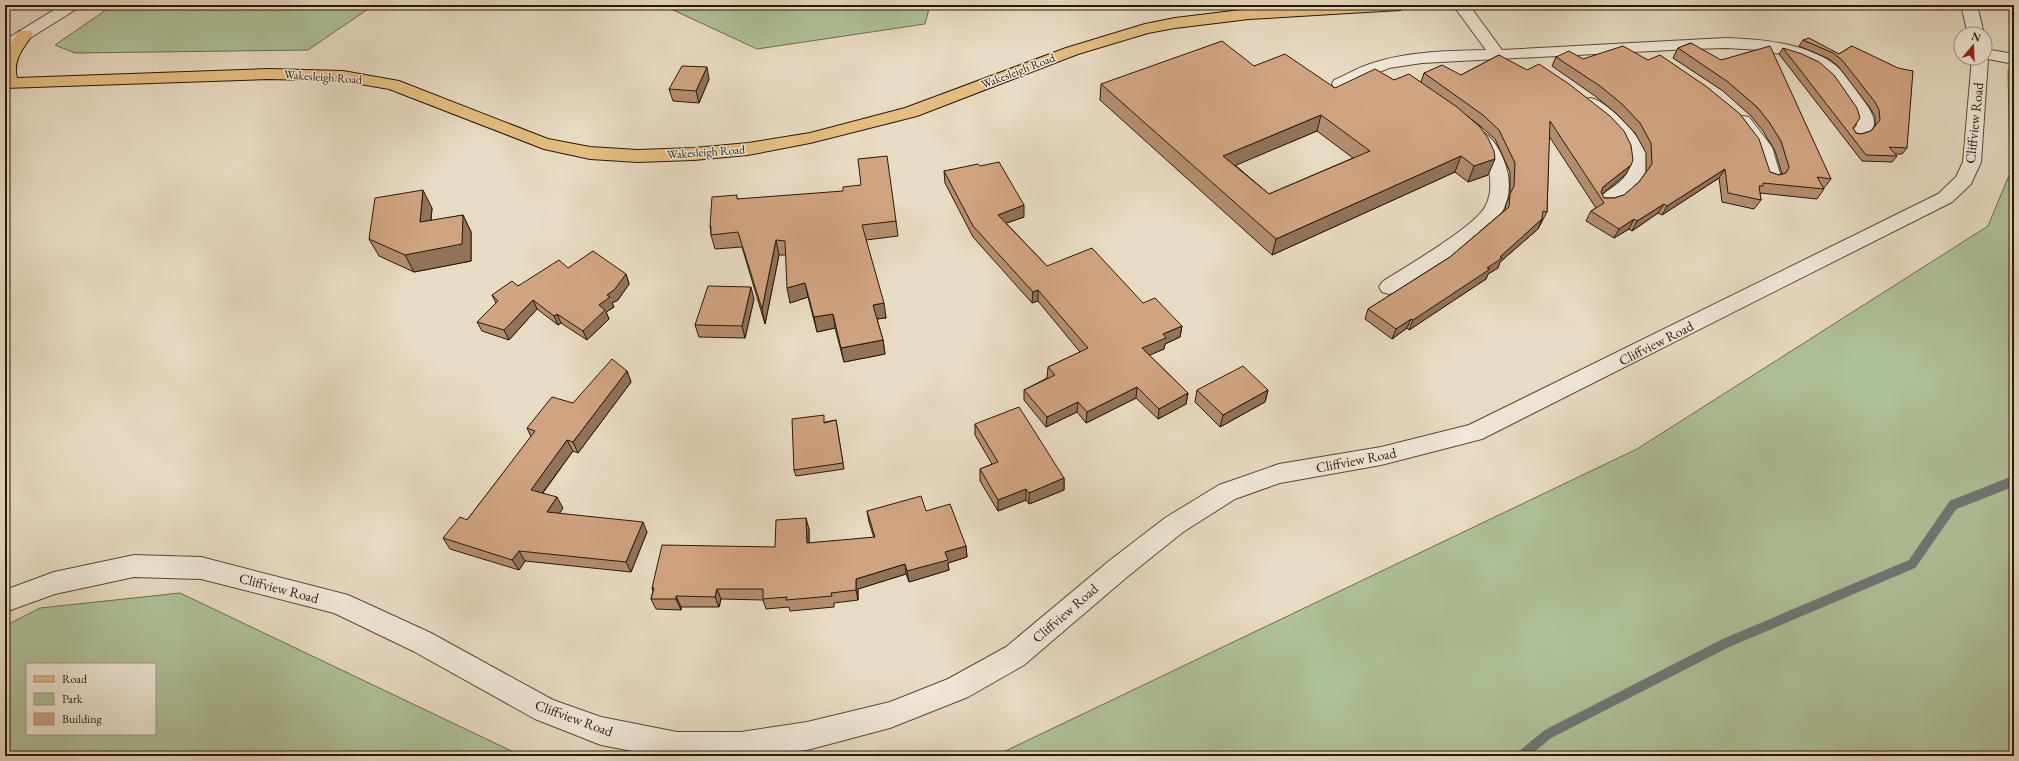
<svg xmlns="http://www.w3.org/2000/svg" width="2019" height="761" viewBox="0 0 2019 761" font-family="'EB Garamond',serif">
  <style>
    .green { fill: #afc199; stroke: #6d6c50; fill-rule: evenodd }
    .lines { fill: none; stroke-linecap: round; stroke-linejoin: round }
    .stream { stroke: #6f7876; stroke-width: 10 }
    .minor-casing { stroke: #5a4937; stroke-width: 2 }
    .major-casing { stroke: #2b1808; stroke-width: 2 }
    .minor { fill: #f0e8d8; fill-rule: evenodd }
    .major { fill: #e4be82; fill-rule: evenodd }
    .wall { fill: #b48d6f; stroke: #2b1808; fill-rule: evenodd }
    .shaded-wall { fill: #92735a; stroke: #2b1808 }
    .building { fill: #d1a481; stroke: #2b1808; fill-rule: evenodd }
    .labels { text-anchor: middle; dominant-baseline: central; stroke-width: 3; stroke-linejoin: round; paint-order: stroke }
    .far-street-label { font-size: 12px; fill: #2b1808; stroke: #f0e8d8 }
    .street-label { font-size: 14px; fill: #2b1808; stroke: #f0e8d8 }
  </style>
  <rect width="100%" height="100%" fill="#e8dbc3"/>
  <filter id="stains"><feTurbulence type="fractalNoise" baseFrequency=".005" numOctaves="4"/><feColorMatrix values="0 0 0 0 .2 0 0 0 0 .09 0 0 0 0 .02 0 0 0 .5 -.17"/></filter>
  <radialGradient id="worn" r=".72"><stop offset=".6" stop-color="#630" stop-opacity="0"/><stop offset="1" stop-color="#630" stop-opacity=".3"/></radialGradient>
  <!-- green -->
  <path class="green" d="M 113,5 L 374,5 L 308,50 L 75,53 L 55,45 Z
    M 657,5 L 930,5 L 925,24 L 757,49 L 671,9 Z
    M 2008,70 L 2014,71 L 2014,756 L 995,756 L 1637,449 L 1988,226 L 2010,173 Z
    M 180,593 L 522,756 L 5,756 L 5,626 L 40,608 ZM 27,664 L 155,664 L 155,734 L 27,734 Z"/>
  <g class="lines">
    <!-- stream -->
    <path class="stream" d="M 1521,756 L 1548,734 L 1726,643 L 1912,564 L 1953,505 L 2014,481"/>
    <!-- minor casing -->
    <g class="minor-casing">
      <path id="minor" d="M 62,5 L 81,5 L 78,8 L 11,50 L 5,52 L 5,40 Z
        M 1453,5 L 1469,5 L 1502,50 L 1726,38 C 1760,39 1808,43 1835,65 C 1846,74 1854,86 1862,98 C 1867,106 1875,115 1874,125 C 1869,135 1864,141 1853,138 L 1850,134 L 1857,125 L 1855,115 L 1837,87 L 1824,73 L 1808,62 L 1790,56 L 1761,50 L 1726,48 L 1690,49 L 1422,63 L 1389,68 L 1340,89 L 1334,88 L 1332,84 L 1334,80 C 1348,74 1361,66 1376,62 C 1411,51 1449,51 1486,50 Z
        M 1961,5 L 1977,5 L 1984,34 L 1968,34 Z
        M 1985,49 L 2014,54 L 2014,64 L 1988,59 L 1981,162 L 1971,184 L 1952,202 L 1482,439 L 1381,465 L 1280,483 L 1235,499 L 1183,532 L 1127,577 L 1024,665 L 968,697 L 890,728 L 807,750 L 766,756 L 658,756 L 601,745 L 535,719 L 413,651 L 334,613 L 201,579 L 134,577 L 55,594 L 5,612 L 5,590 L 54,572 L 134,555 L 201,557 L 348,595 L 431,633 L 553,700 L 601,717 L 677,732 L 741,732 L 807,722 L 890,702 L 948,679 L 1006,647 L 1109,561 L 1165,518 L 1219,485 L 1279,464 L 1381,447 L 1469,425 L 1938,194 L 1956,177 L 1963,162 L 1972,58 L 1985,58 Z
        M 1591,98 C 1610,103 1649,143 1648,163 C 1648,178 1635,189 1624,198 C 1615,204 1610,209 1599,206 L 1597,202 C 1604,190 1619,186 1626,175 C 1645,146 1595,121 1582,103 L 1585,99 Z
        M 1743,116 L 1749,117 L 1772,147 L 1781,177 L 1779,181 L 1772,183 L 1765,181 L 1763,177 L 1754,148 L 1734,121 L 1737,117 Z
        M 1477,130 C 1490,133 1499,148 1504,161 C 1510,176 1511,193 1504,208 C 1491,237 1424,274 1396,292 L 1389,294 L 1382,292 L 1379,287 L 1382,282 C 1405,267 1473,228 1485,207 C 1493,193 1491,174 1486,160 C 1482,150 1474,144 1468,135 L 1471,131 Z"/>
    </g>
    <!-- major casing -->
    <g class="major-casing">
      <path id="major" d="M 1322,5 L 1408,5 L 1405,8 L 1400,10 L 1249,19 L 1175,28 L 1148,33 L 1078,54 L 917,116 L 810,143 L 748,155 L 694,160 L 638,162 L 590,159 L 544,149 L 389,89 L 343,81 L 269,79 L 5,88 L 5,51 L 19,31 L 31,31 L 33,34 C 24,47 12,60 17,78 L 269,69 L 343,71 L 399,81 L 548,139 L 590,147 L 638,150 L 694,148 L 748,143 L 810,133 L 905,108 L 1066,48 L 1145,24 L 1175,18 L 1249,9 Z"/>
    </g>
    <!-- minor -->
    <use href="#minor" class="minor"/>
    <!-- major -->
    <use href="#major" class="major"/>
  </g>
  <!-- wall -->
  <path class="wall" d="M 1803,40 L 1839,54 L 1852,46 L 1907,148 L 1902,154 L 1895,154 L 1897,156 L 1892,162 L 1862,161 L 1779,54 L 1783,48 L 1853,128 L 1856,133 L 1861,134 L 1871,131 L 1875,126 L 1875,116 L 1870,108 L 1838,66 L 1829,59 L 1799,46 Z
    M 1691,43 L 1831,179 L 1824,188 L 1823,188 L 1824,189 L 1817,199 L 1760,193 L 1761,200 L 1754,209 L 1722,202 L 1719,178 L 1662,215 L 1658,213 L 1632,231 L 1629,229 L 1614,238 L 1586,221 L 1591,211 L 1596,208 L 1549,136 L 1547,212 L 1538,229 L 1500,262 L 1498,268 L 1488,274 L 1486,279 L 1409,330 L 1407,328 L 1392,339 L 1365,319 L 1368,309 L 1450,257 L 1505,210 L 1506,204 L 1510,195 L 1510,172 L 1495,139 L 1479,125 L 1467,116 L 1488,175 L 1468,182 L 1455,172 L 1272,255 L 1100,100 L 1101,84 L 1254,66 L 1335,88 L 1394,80 L 1421,82 L 1424,73 L 1461,75 L 1499,55 L 1626,174 L 1602,194 L 1604,198 L 1614,198 L 1624,195 L 1639,182 L 1646,172 L 1646,153 L 1635,133 L 1617,114 L 1595,96 L 1552,66 L 1556,57 L 1770,172 L 1779,175 L 1782,174 L 1775,151 L 1763,131 L 1751,116 L 1723,91 L 1673,58 L 1678,48 ZM 1317,131 L 1353,158 L 1269,194 L 1235,165 Z
    M 709,79 L 699,103 L 673,101 L 669,89 Z
    M 980,166 L 1024,217 L 1006,223 L 1047,266 L 1143,303 L 1182,326 L 1180,337 L 1165,344 L 1164,349 L 1149,355 L 1188,393 L 1186,404 L 1158,419 L 1136,398 L 1086,423 L 1077,412 L 1046,427 L 1024,400 L 1024,390 L 1047,378 L 1048,367 L 1080,352 L 1038,301 L 1032,303 L 973,237 L 945,183 L 944,171 Z
    M 738,199 L 896,221 L 898,236 L 866,240 L 886,318 L 877,319 L 883,340 L 885,354 L 844,362 L 835,328 L 817,332 L 808,297 L 790,303 L 786,255 L 779,255 L 765,324 L 742,247 L 715,249 L 711,235 L 711,232 L 710,226 Z
    M 432,208 L 431,221 L 463,215 L 471,232 L 471,261 L 414,272 L 379,256 L 369,239 Z
    M 568,268 L 626,274 L 629,284 L 618,300 L 612,303 L 614,307 L 606,312 L 609,319 L 587,340 L 561,323 L 558,325 L 537,309 L 509,340 L 482,331 L 477,322 L 496,303 L 492,295 Z
    M 754,299 L 745,338 L 699,337 L 695,325 Z
    M 627,371 L 631,382 L 578,453 L 573,451 L 543,493 L 563,508 L 559,513 L 647,532 L 631,572 L 525,561 L 519,570 L 450,549 L 443,538 L 467,520 L 531,437 L 527,428 L 573,403 Z
    M 1197,390 L 1268,390 L 1265,402 L 1220,427 L 1195,402 Z
    M 836,420 L 844,469 L 796,476 L 794,470 L 825,422 Z
    M 975,424 L 1064,478 L 1064,490 L 1029,504 L 1026,500 L 998,511 L 980,481 L 980,469 L 992,464 L 975,435 Z
    M 867,511 L 926,511 L 966,546 L 967,557 L 948,563 L 949,570 L 909,582 L 906,574 L 858,589 L 858,600 L 834,603 L 834,607 L 790,611 L 789,607 L 766,609 L 763,600 L 721,599 L 719,607 L 681,607 L 681,610 L 656,609 L 651,599 L 653,591 L 652,588 L 775,547 L 809,529 L 809,543 L 874,538 L 869,522 Z"/>
  <!-- shaded-wall -->
  <path class="shaded-wall" d="M 707,67 L 709,79 L 699,103 L 696,91 Z
    M 1321,115 L 1317,131 L 1220,172 L 1223,156 Z
    M 1461,156 L 1455,172 L 1272,255 L 1276,239 Z
    M 1495,159 L 1488,175 L 1468,182 L 1474,166 Z
    M 1631,165 L 1626,174 L 1600,196 L 1599,195 L 1603,187 Z
    M 1725,169 L 1719,178 L 1662,215 L 1667,206 Z
    M 423,190 L 432,208 L 429,240 L 420,222 Z
    M 1664,204 L 1658,213 L 1632,231 L 1637,221 Z
    M 1024,205 L 1024,217 L 998,226 L 998,215 Z
    M 463,215 L 471,232 L 471,261 L 414,272 L 405,255 Z
    M 1542,219 L 1538,229 L 1500,262 L 1498,268 L 1488,274 L 1486,279 L 1409,330 L 1413,320 L 1487,268 Z
    M 1634,219 L 1629,229 L 1614,238 L 1619,229 Z
    M 776,240 L 779,255 L 765,324 L 762,309 Z
    M 626,274 L 629,284 L 618,300 L 612,303 L 614,307 L 606,312 L 609,319 L 587,340 L 583,331 L 599,305 Z
    M 805,283 L 808,297 L 790,303 L 787,288 Z
    M 751,287 L 754,299 L 745,338 L 742,326 Z
    M 1038,290 L 1038,301 L 1032,303 L 1033,292 Z
    M 533,300 L 537,309 L 509,340 L 504,330 Z
    M 884,303 L 886,318 L 875,319 L 873,305 Z
    M 557,314 L 561,323 L 558,325 L 554,316 Z
    M 833,314 L 835,328 L 817,332 L 814,317 Z
    M 1411,319 L 1407,328 L 1392,339 L 1396,329 Z
    M 1182,326 L 1180,337 L 1165,344 L 1164,349 L 1141,359 L 1142,348 L 1163,334 Z
    M 883,340 L 885,354 L 844,362 L 841,348 Z
    M 627,371 L 631,382 L 578,453 L 573,442 Z
    M 1137,387 L 1136,398 L 1086,423 L 1087,412 Z
    M 1268,390 L 1265,402 L 1220,427 L 1223,415 Z
    M 1188,393 L 1186,404 L 1158,419 L 1159,409 Z
    M 1078,402 L 1077,412 L 1046,427 L 1047,417 Z
    M 567,440 L 573,451 L 537,500 L 531,490 Z
    M 1064,478 L 1064,490 L 1029,504 L 1029,493 Z
    M 1026,489 L 1026,500 L 998,511 L 998,500 Z
    M 557,497 L 563,508 L 553,523 L 547,512 Z
    M 806,518 L 809,529 L 809,554 L 807,543 Z
    M 643,522 L 647,532 L 631,572 L 626,562 Z
    M 966,546 L 967,557 L 948,563 L 949,570 L 909,582 L 907,571 L 945,552 Z
    M 519,551 L 525,561 L 519,570 L 512,560 Z
    M 905,564 L 906,574 L 858,589 L 858,600 L 856,590 L 856,579 Z
    M 717,589 L 721,599 L 719,607 L 715,597 Z
    M 676,596 L 681,607 L 681,610 L 676,599 Z"/>
  <!-- building -->
  <path class="building" d="M 1809,38 L 1839,54 L 1852,46 L 1898,68 L 1913,71 L 1907,148 L 1889,147 L 1897,156 L 1866,155 L 1783,48 L 1802,54 L 1819,62 L 1834,75 L 1857,108 L 1860,118 L 1853,128 L 1856,133 L 1861,134 L 1871,131 L 1880,120 L 1879,110 L 1875,102 L 1842,60 L 1833,53 L 1803,40 Z
    M 1222,41 L 1254,66 L 1285,54 L 1335,88 L 1375,69 L 1394,80 L 1409,74 L 1457,107 L 1480,127 L 1488,138 L 1494,151 L 1495,159 L 1474,166 L 1461,156 L 1276,239 L 1101,84 ZM 1321,115 L 1370,151 L 1269,194 L 1223,156 Z
    M 1691,43 L 1721,60 L 1770,46 L 1831,179 L 1817,177 L 1824,189 L 1763,183 L 1763,186 L 1759,186 L 1761,200 L 1728,193 L 1725,169 L 1667,206 L 1664,204 L 1637,221 L 1634,219 L 1619,229 L 1591,211 L 1604,203 L 1550,121 L 1547,212 L 1543,211 L 1542,219 L 1500,257 L 1502,258 L 1487,268 L 1490,269 L 1413,320 L 1411,319 L 1396,329 L 1368,309 L 1450,257 L 1509,207 L 1510,194 L 1514,186 L 1515,163 L 1499,130 L 1483,115 L 1424,73 L 1442,65 L 1461,75 L 1499,55 L 1527,70 L 1539,64 L 1569,84 L 1610,116 L 1624,131 L 1631,145 L 1633,160 L 1631,165 L 1603,187 L 1601,192 L 1604,198 L 1614,198 L 1624,195 L 1639,182 L 1652,164 L 1651,143 L 1640,123 L 1622,104 L 1600,86 L 1556,57 L 1569,51 L 1583,59 L 1623,46 L 1648,60 L 1660,55 L 1707,87 L 1740,114 L 1759,139 L 1770,172 L 1779,175 L 1786,173 L 1789,167 L 1781,141 L 1769,122 L 1757,107 L 1728,82 L 1678,48 Z
    M 682,66 L 707,67 L 696,91 L 669,89 Z
    M 887,156 L 896,221 L 862,225 L 884,303 L 873,305 L 883,340 L 841,348 L 833,314 L 814,317 L 805,283 L 787,288 L 785,241 L 776,240 L 762,309 L 738,232 L 711,235 L 711,226 L 710,226 L 712,197 L 737,195 L 737,199 L 843,191 L 843,187 L 861,185 L 858,159 Z
    M 999,162 L 1024,205 L 998,215 L 1047,266 L 1092,248 L 1143,303 L 1155,298 L 1182,326 L 1163,334 L 1166,338 L 1142,348 L 1188,393 L 1159,409 L 1137,387 L 1087,412 L 1078,402 L 1047,417 L 1024,390 L 1055,375 L 1048,367 L 1088,348 L 1038,290 L 1033,292 L 973,226 L 944,171 L 978,164 L 980,166 Z
    M 423,190 L 420,222 L 463,215 L 462,244 L 405,255 L 369,239 L 375,198 Z
    M 593,251 L 626,274 L 614,290 L 607,295 L 610,297 L 599,305 L 605,310 L 583,331 L 557,314 L 554,316 L 533,300 L 504,330 L 477,322 L 498,301 L 492,295 L 512,281 L 518,286 L 559,260 L 568,268 Z
    M 708,286 L 751,287 L 742,326 L 695,325 Z
    M 612,359 L 627,371 L 573,442 L 567,440 L 531,490 L 557,497 L 547,512 L 643,522 L 626,562 L 519,551 L 512,560 L 443,538 L 460,517 L 467,520 L 535,431 L 527,428 L 552,397 L 573,403 Z
    M 1243,366 L 1268,390 L 1223,415 L 1197,390 Z
    M 1019,407 L 1064,478 L 1029,493 L 1026,489 L 998,500 L 980,469 L 998,462 L 975,424 Z
    M 824,415 L 824,423 L 836,420 L 843,463 L 794,470 L 792,419 Z
    M 921,496 L 926,511 L 950,504 L 966,546 L 945,552 L 948,560 L 907,571 L 905,564 L 856,579 L 856,590 L 831,593 L 832,596 L 786,600 L 787,597 L 763,599 L 763,589 L 717,589 L 715,597 L 676,596 L 676,599 L 651,599 L 654,588 L 652,588 L 662,545 L 775,547 L 776,520 L 806,518 L 807,543 L 875,537 L 867,511 Z"/>
  <g class="labels">
    <!-- far-street labels -->
    <g class="far-street-label">
      <text transform="translate(1018 71) rotate(-21)">Wakesleigh Road</text>
      <text transform="translate(323 77) rotate(4)">Wakesleigh Road</text>
      <text transform="translate(706 152) rotate(-4)">Wakesleigh Road</text>
    </g>
    <!-- street labels -->
    <g class="street-label">
      <text transform="translate(1974 123) rotate(-84)">Cliffview Road</text>
      <text transform="translate(1656 343) rotate(-27)">Cliffview Road</text>
      <text transform="translate(1356 460) rotate(-11)">Cliffview Road</text>
      <text transform="translate(279 588) rotate(15)">Cliffview Road</text>
      <text transform="translate(1065 613) rotate(-41)">Cliffview Road</text>
      <text transform="translate(574 718) rotate(20)">Cliffview Road</text>
    </g>
  </g>
  <!-- margin -->
  <rect width="2019" height="761" fill="none" stroke="#e8dbc3" stroke-width="20"/>
  <rect x="6" y="6" width="2007" height="749" fill="none" stroke="#2b1808" stroke-width="2"/>
  <rect x="10" y="10" width="1999" height="741" fill="none" stroke="#2b1808"/>
  <!-- legend -->
  <rect x="26" y="663" width="130" height="72" fill="#f0e8d8" stroke="#a19585"/>
  <rect x="34" y="676" width="20" height="6" fill="#e4be82" stroke="#a19585"/>
  <text x="62" y="683" font-size="12" fill="#2b1808">Road</text>
  <rect x="34" y="693" width="20" height="12" fill="#afc199" stroke="#a19585"/>
  <text x="62" y="703" font-size="12" fill="#2b1808">Park</text>
  <rect x="34" y="713" width="20" height="12" fill="#d1a481" stroke="#a19585"/>
  <text x="62" y="723" font-size="12" fill="#2b1808">Building</text>
  <!-- north arrow -->
  <g transform="translate(1973 46) rotate(19)"><circle r="19" fill="#f0e8d8" stroke="#a19585"/>
  <path d="M0-3L7 15L0 10L-7 15Z" fill="#8f2418"/>
  <text y="-6" font-size="11" font-weight="bold" text-anchor="middle" fill="#2b1808">N</text>
  </g>
  <rect width="100%" height="100%" filter="url(#stains)"/>
  <rect width="100%" height="100%" fill="url(#worn)"/>
</svg>
